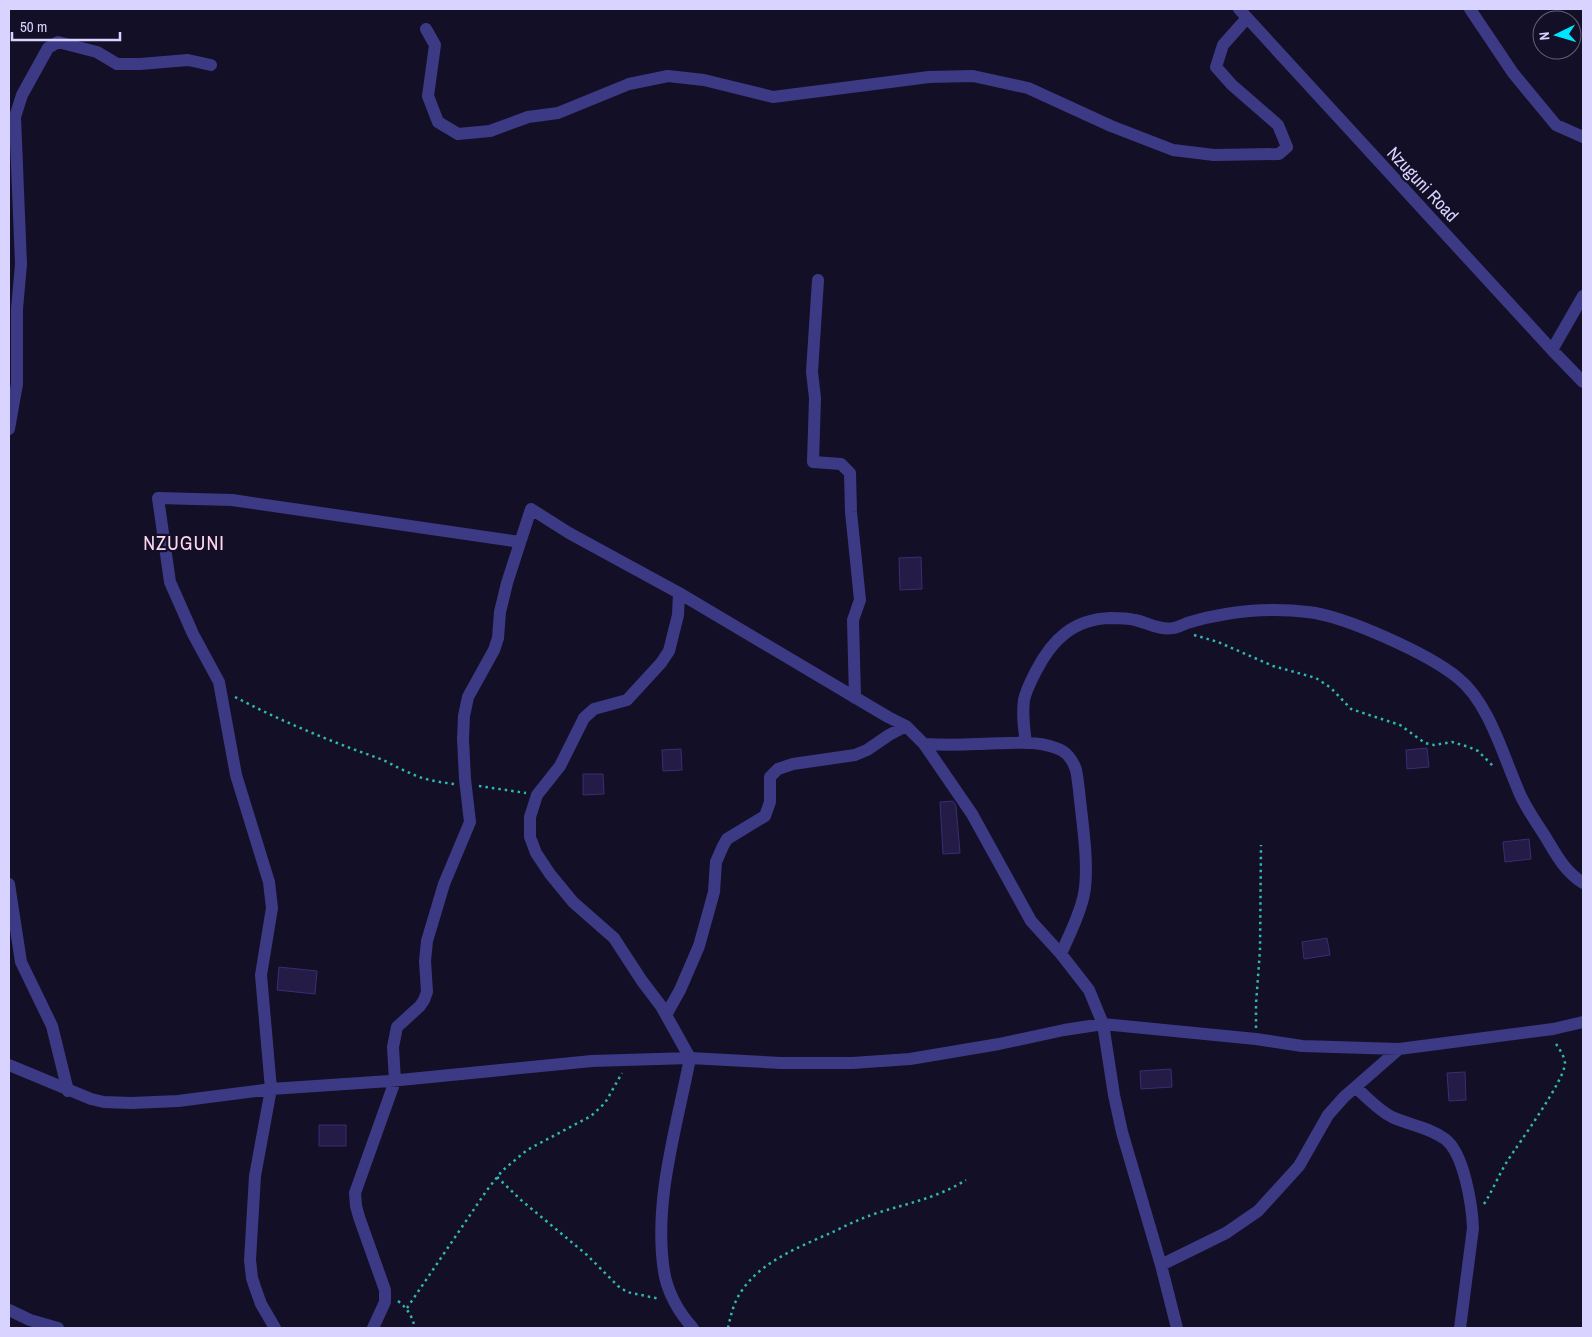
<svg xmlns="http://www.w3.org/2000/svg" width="1592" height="1337" viewBox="0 0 1592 1337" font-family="'Archivo Narrow',sans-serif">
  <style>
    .building { fill: #241b47; stroke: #3b2d73 }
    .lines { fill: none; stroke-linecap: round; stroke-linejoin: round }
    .path { stroke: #2fb8b0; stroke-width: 2.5; stroke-dasharray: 2.5 4; stroke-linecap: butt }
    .minor { stroke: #3d3a85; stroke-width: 12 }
    .labels { text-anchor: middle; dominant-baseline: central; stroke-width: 4.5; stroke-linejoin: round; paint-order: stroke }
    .street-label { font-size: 18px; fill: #d9d4ff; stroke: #130f26 }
    .quarter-label { font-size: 20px; letter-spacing: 1px; fill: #ffd6f0; stroke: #130f26 }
  </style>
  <rect width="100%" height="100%" fill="#130f26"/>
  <!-- building -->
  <path class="building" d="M 921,557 L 922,589 L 900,590 L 899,558 Z
    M 1427,748 L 1429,767 L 1407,769 L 1406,750 Z
    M 681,749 L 682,770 L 663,771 L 662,750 Z
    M 583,774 L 603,774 L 604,794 L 583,795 Z
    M 953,801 L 956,806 L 960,853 L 943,854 L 940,802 Z
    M 1529,839 L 1531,859 L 1505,862 L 1503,842 Z
    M 1327,938 L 1330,955 L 1304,959 L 1302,942 Z
    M 279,967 L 317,971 L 315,994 L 277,990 Z
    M 1171,1069 L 1172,1087 L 1141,1089 L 1140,1071 Z
    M 1465,1072 L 1466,1100 L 1449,1101 L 1447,1073 Z
    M 319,1125 L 346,1125 L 346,1146 L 319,1146 Z"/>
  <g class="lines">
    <!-- path -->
    <path class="path" d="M 1194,635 L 1218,642 L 1273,666 L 1316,678 L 1331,688 L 1351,709 L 1400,725 L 1425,743 L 1434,745 L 1452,742 L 1469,747 L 1478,751 L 1494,767
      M 235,697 C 281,721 329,741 378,758 C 389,762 399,769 410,773 C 424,780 439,782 454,784
      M 479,786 L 526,793
      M 1256,1028 L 1256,1004 L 1260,950 L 1261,845
      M 497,1177 L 521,1200 L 587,1255 L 618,1286 L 627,1292 L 660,1299
      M 1484,1204 C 1493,1190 1499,1174 1508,1160 C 1519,1143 1565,1080 1565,1063 C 1564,1055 1559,1049 1555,1042
      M 398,1301 C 408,1309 412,1316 415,1328
      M 407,1308 L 487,1190 L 502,1171 L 527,1150 L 591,1116 L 605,1103 L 622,1073
      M 728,1328 C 731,1314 734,1301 743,1289 C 763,1260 804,1245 835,1231 C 849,1224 862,1218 877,1213 C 909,1203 937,1198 966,1180"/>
    <!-- minor -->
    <path class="minor" d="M 1239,9 L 1552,350 L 1583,382
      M 1470,9 L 1513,73 L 1556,125 L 1583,137
      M 426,29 L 435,45 L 428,96 L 438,122 L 458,134 L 490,131 L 528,117 L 558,113 L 629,84 L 668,76 L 704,80 L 773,97 L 929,77 L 973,76 L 1028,88 L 1111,126 L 1173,150 L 1214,155 L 1279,154 L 1287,147 L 1278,125 L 1232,85 L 1216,67 L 1223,45 L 1247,18
      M 818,280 L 812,372 L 815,398 L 813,462 L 841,464 L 850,473 L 851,512 L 860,600 L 853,620 L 855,698
      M 1552,350 L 1583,296
      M 9,429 L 17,384 L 17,309 L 21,264 L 15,117 L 22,95 L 48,48 L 58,42 L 97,52 L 117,64 L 140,64 L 188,60 L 211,65
      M 679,593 L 678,615 L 669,651 L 661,663 L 627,700 L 594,709 L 584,718 L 560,766 L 537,795 L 530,817 L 530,837 L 536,853 L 550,874 L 573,902 L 614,938 L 642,981 L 661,1006 L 690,1058 C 677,1126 653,1202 664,1271 C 667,1292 679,1313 693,1328
      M 1026,743 C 1024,729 1022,715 1024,700 C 1026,690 1031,681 1036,671 C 1052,640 1073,619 1111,618 C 1118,618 1127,618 1135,620 C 1146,622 1160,631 1173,628 C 1178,628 1182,625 1187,623 C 1200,619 1213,616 1226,614 C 1251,610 1283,609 1308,612 C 1345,616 1429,654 1458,678 C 1488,702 1502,752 1517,787 C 1524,807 1538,824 1548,841 C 1558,858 1566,872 1583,883
      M 924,744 C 942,745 959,745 977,744 C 1002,744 1032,739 1056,748 C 1066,751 1073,760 1076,770 C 1078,779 1079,790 1080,800 C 1083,826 1089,869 1084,894 C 1080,915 1069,935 1061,954
      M 9,884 L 21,962 L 52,1026 L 68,1091
      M 666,1015 L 680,990 L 699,946 L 714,892 L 716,862 L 723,846 L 727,839 L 765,816 L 770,802 L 770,777 L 778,769 L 793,764 L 855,755 L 867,750 L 889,735 L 906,726
      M 9,1065 L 91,1099 L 104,1102 L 131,1103 L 178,1101 L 271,1089 L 390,1081 L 592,1061 L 690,1058 L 781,1063 L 852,1063 L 910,1059 L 999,1044 L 1064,1030 L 1103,1024 L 1256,1039 L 1302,1046 L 1399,1049 L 1553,1029 L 1583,1022
      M 1356,1088 C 1367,1097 1378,1110 1392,1117 C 1409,1125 1429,1127 1445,1139 C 1464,1153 1472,1205 1473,1228 L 1460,1328
      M 1161,1265 L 1226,1233 L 1258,1211 L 1299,1166 L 1328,1115 L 1344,1097 L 1399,1049
      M 9,1310 L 30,1320 L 58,1328
      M 275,1328 L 261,1304 L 256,1290 L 252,1278 L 250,1260 L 255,1176 L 271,1089 L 261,975 L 272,908 L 269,882 L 236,775 L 219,682 L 193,634 L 170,582 L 158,498 L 232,500 L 520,542
      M 373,1328 L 385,1302 L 385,1290 L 359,1217 L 356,1206 L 355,1193 L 395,1081 L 393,1047 L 397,1027 L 420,1006 L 424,1000 L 427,992 L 425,961 L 427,941 L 444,884 L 470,822 L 465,779 L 463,739 L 464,716 L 468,697 L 494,650 L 498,638 L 500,612 L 507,583 L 531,509 L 569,533 L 679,593 L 888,717 L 906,726 L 924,744 L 972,814 L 1031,921 L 1061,954 L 1089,990 L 1103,1024 L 1114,1095 L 1122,1132 L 1161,1265 L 1177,1328"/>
  </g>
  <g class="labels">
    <!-- street labels -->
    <g class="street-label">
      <text transform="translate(1423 184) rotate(47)">Nzuguni Road</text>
    </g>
    <!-- quarter labels -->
    <g class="quarter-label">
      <text x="184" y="542">NZUGUNI</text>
    </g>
  </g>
  <!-- border -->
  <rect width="1592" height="1337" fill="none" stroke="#d9d4ff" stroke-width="20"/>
  <!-- north arrow -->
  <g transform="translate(1557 35) rotate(265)"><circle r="24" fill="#130f26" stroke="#625e7d"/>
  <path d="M0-4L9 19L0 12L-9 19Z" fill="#00e5ff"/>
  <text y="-8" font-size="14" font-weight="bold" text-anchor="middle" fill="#d9d4ff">N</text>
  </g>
  <!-- scale -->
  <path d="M12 32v8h108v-8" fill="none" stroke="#d9d4ff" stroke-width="2.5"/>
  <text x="20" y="32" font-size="15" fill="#d9d4ff" stroke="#130f26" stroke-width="4" paint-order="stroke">50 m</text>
</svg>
